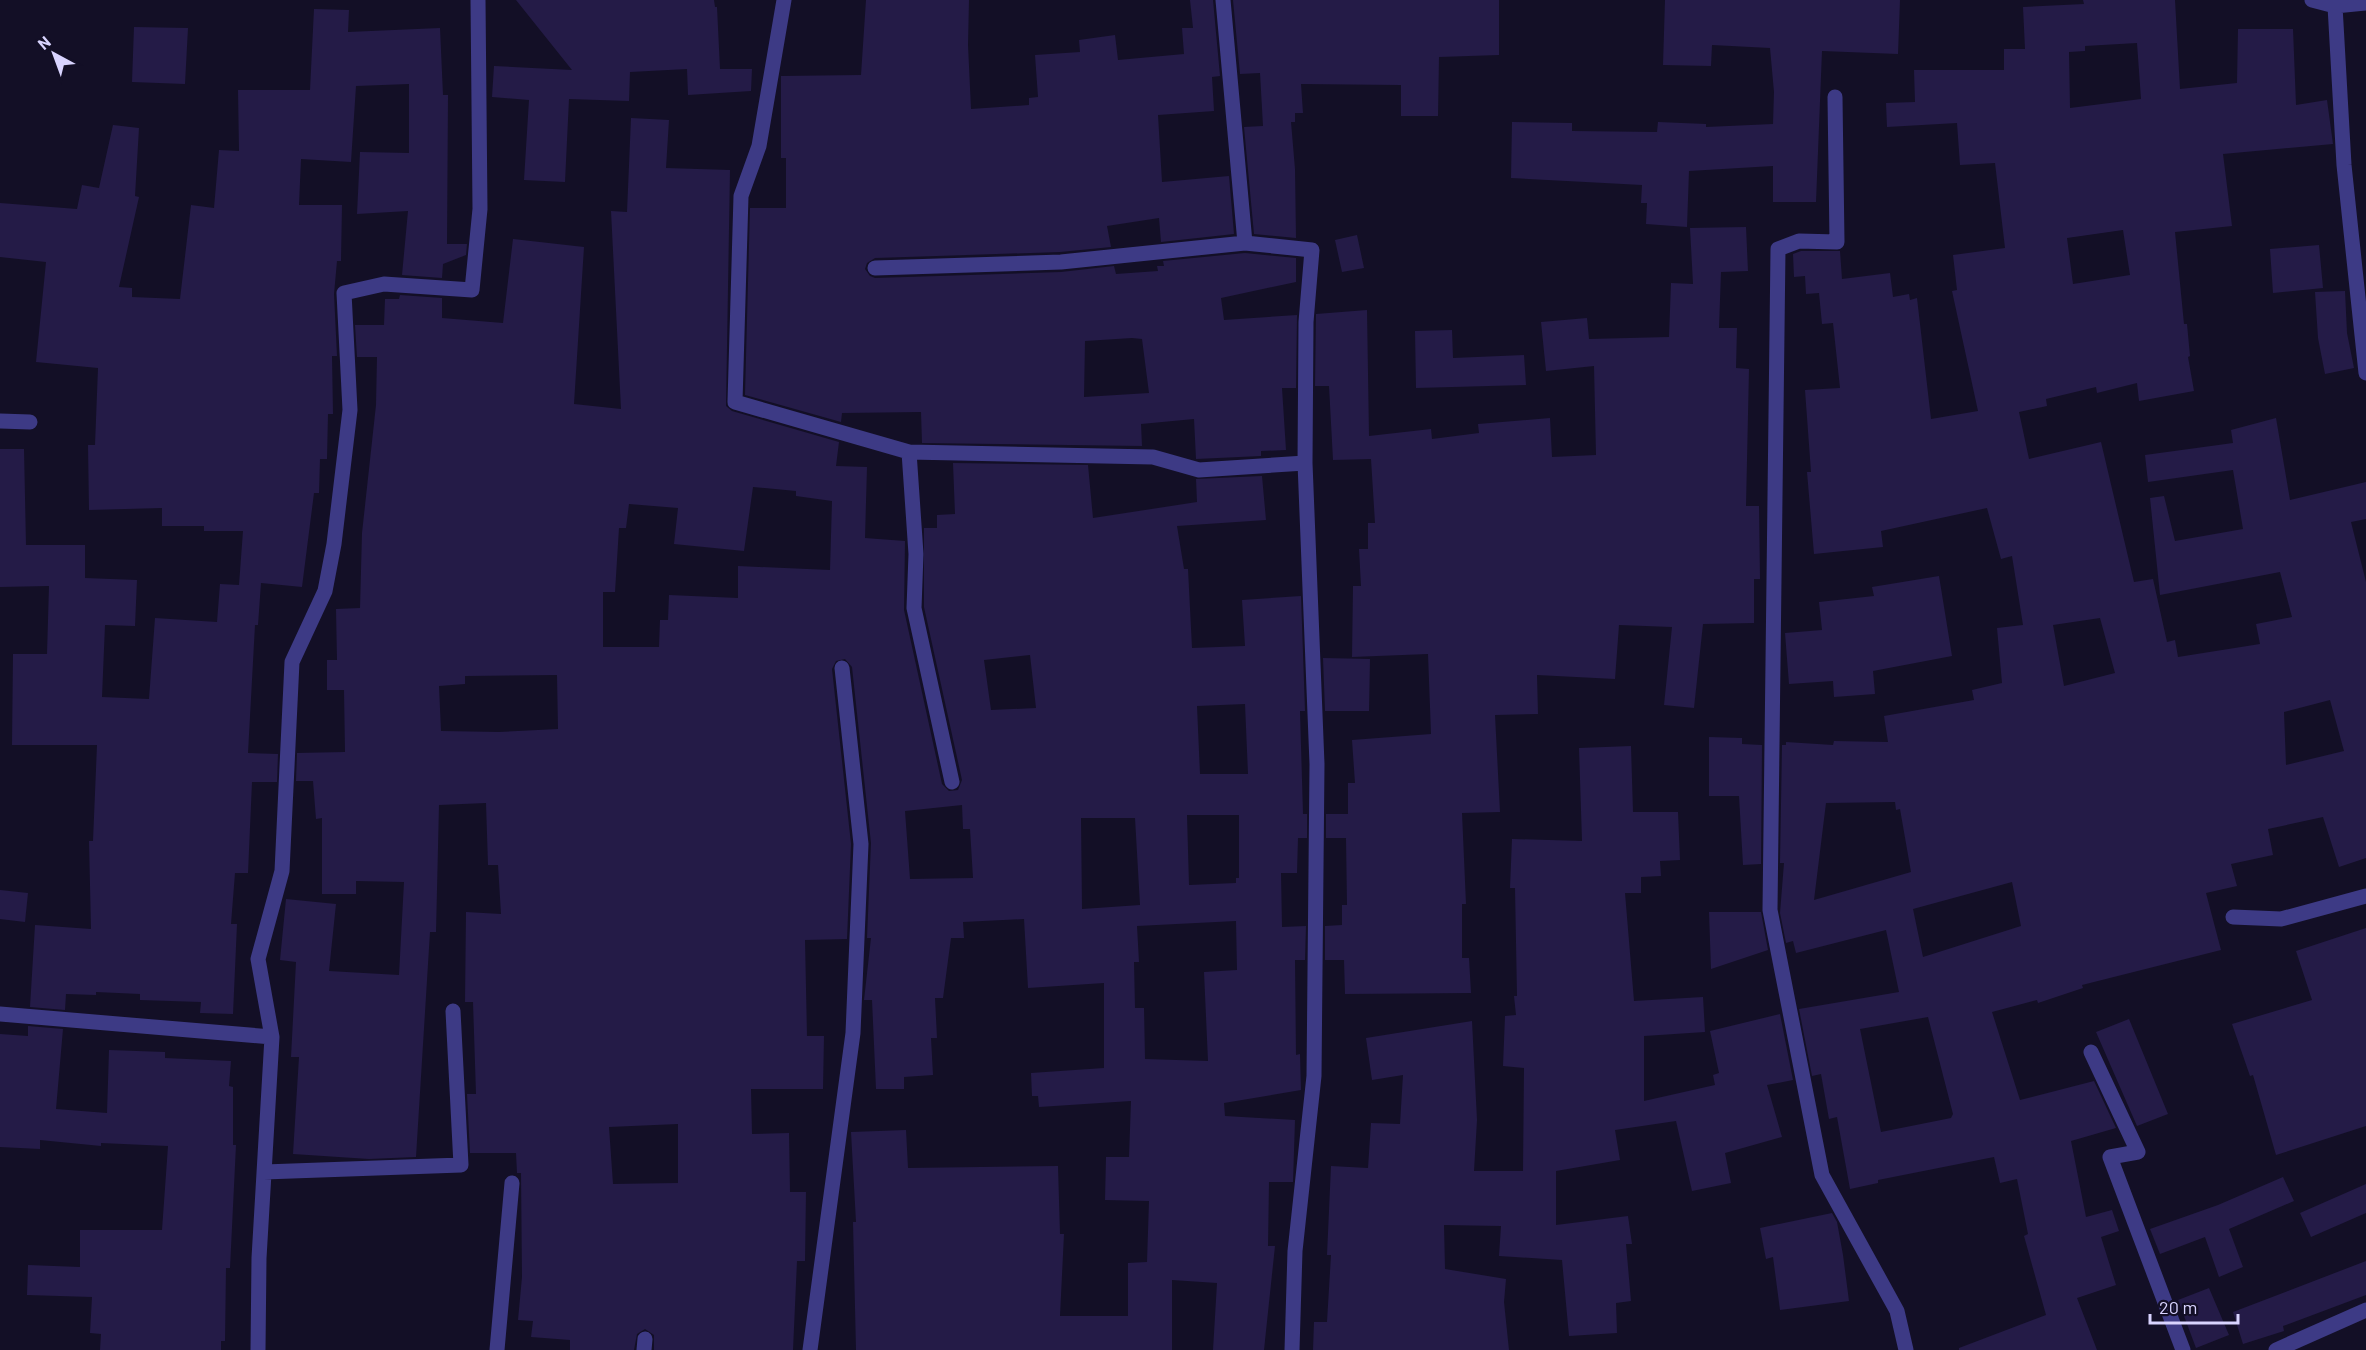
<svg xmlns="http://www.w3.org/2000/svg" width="2366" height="1350" viewBox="0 0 2366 1350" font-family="Barlow,sans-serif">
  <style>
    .building { fill: #241b47; fill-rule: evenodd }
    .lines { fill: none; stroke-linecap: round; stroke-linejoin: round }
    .minor { stroke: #3d3a85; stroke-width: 15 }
  </style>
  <rect width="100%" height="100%" fill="#130f26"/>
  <!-- building -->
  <path class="building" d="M 516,0 L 714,0 L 715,7 L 717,7 L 720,69 L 752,69 L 751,91 L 688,95 L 687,69 L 630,72 L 629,101 L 569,99 L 565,182 L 524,180 L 529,100 L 492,97 L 494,66 L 572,70 Z
    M 866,0 L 969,0 L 968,45 L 971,109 L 1029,105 L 1029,98 L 1038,97 L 1035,55 L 1080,52 L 1079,40 L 1115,35 L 1118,60 L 1184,54 L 1182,28 L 1193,28 L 1190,0 L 1213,0 L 1220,76 L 1212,77 L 1214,111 L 1158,115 L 1162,182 L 1229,176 L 1234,234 L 1161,242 L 1159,218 L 1107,226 L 1111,247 L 1060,252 L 875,258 L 867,263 L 865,269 L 870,276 L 875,278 L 1061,272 L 1114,266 L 1116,274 L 1158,271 L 1157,266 L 1164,266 L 1163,261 L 1245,253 L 1296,258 L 1296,282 L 1221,298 L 1224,320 L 1297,315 L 1296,388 L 1282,388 L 1286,450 L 1261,451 L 1261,456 L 1196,459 L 1194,419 L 1141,424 L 1142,446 L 922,443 L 921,412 L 842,413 L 841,422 L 745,395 L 750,208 L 786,208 L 786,158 L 781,158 L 781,76 L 861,75 ZM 1132,338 L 1142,339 L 1149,393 L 1084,397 L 1085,341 Z
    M 1233,0 L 1499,0 L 1499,55 L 1439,57 L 1438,116 L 1401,116 L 1401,85 L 1301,84 L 1303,113 L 1295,113 L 1295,122 L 1291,122 L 1295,169 L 1296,238 L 1254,234 L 1244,127 L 1263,126 L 1260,73 L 1240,74 Z
    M 1665,0 L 1900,0 L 1898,54 L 1822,51 L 1816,202 L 1773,202 L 1773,166 L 1689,171 L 1687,227 L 1646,224 L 1647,203 L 1641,203 L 1642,185 L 1511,178 L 1512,122 L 1572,123 L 1572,131 L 1657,132 L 1658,122 L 1706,124 L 1706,127 L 1773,124 L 1774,92 L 1770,48 L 1712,45 L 1711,66 L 1663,65 Z
    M 2083,0 L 2175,0 L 2180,89 L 2237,83 L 2238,29 L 2293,29 L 2296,105 L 2327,100 L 2333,144 L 2223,154 L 2232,226 L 2175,232 L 2184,324 L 2187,324 L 2190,356 L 2188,357 L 2194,391 L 2139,401 L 2137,383 L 2097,393 L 2096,387 L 2046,399 L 2047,406 L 2019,412 L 2029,459 L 2101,442 L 2134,582 L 2153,579 L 2167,642 L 2175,640 L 2178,657 L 2260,644 L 2256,624 L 2292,617 L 2280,572 L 2160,595 L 2150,498 L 2164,496 L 2175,541 L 2243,529 L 2233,470 L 2148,482 L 2145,455 L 2233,443 L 2231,430 L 2276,418 L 2290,500 L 2366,482 L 2366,519 L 2351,522 L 2366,582 L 2366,858 L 2339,867 L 2323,817 L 2268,829 L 2273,855 L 2231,864 L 2237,886 L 2206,893 L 2221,950 L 2082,985 L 2083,988 L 2038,1003 L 2037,1000 L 1992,1012 L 2020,1100 L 2094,1081 L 2116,1128 L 2071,1141 L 2086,1217 L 2112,1210 L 2119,1231 L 2101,1237 L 2116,1285 L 2077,1298 L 2097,1350 L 1959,1350 L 1959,1348 L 2046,1315 L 2024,1236 L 2028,1234 L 2017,1179 L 2000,1183 L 1994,1157 L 1878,1180 L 1878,1183 L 1850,1189 L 1837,1117 L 1829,1119 L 1821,1074 L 1812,1076 L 1799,1009 L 1899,992 L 1886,930 L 1796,953 L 1793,941 L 1786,943 L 1780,913 L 1784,863 L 1780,863 L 1782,745 L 1786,745 L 1786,742 L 1833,745 L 1834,741 L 1888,742 L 1884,716 L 1974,700 L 1972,690 L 2002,683 L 1997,628 L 2023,625 L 2012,556 L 2001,559 L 1987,508 L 1881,531 L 1883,547 L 1814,554 L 1807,472 L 1811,472 L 1805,390 L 1840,388 L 1833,323 L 1822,324 L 1819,293 L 1806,294 L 1805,276 L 1794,277 L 1793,254 L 1801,251 L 1840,251 L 1842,279 L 1890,273 L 1893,297 L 1909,294 L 1910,300 L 1917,298 L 1931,419 L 1978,411 L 1952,291 L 1957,290 L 1953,255 L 2005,248 L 1995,163 L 1960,165 L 1957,123 L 1887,127 L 1886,103 L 1915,102 L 1914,70 L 2004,70 L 2004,49 L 2025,49 L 2023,7 L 2084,4 ZM 2137,43 L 2141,99 L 2070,108 L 2069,52 L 2085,51 L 2085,46 ZM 2123,230 L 2130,275 L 2073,284 L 2067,238 ZM 2100,618 L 2115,673 L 2064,686 L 2053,625 ZM 2330,700 L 2344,751 L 2286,765 L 2284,712 ZM 1895,802 L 1896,810 L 1900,809 L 1911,872 L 1814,900 L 1826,803 ZM 2012,882 L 2021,926 L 1923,957 L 1913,909 ZM 1928,1017 L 1953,1114 L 1951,1118 L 1881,1132 L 1860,1029 Z
    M 314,9 L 349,10 L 348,32 L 440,28 L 443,95 L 448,95 L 447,244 L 467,244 L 466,255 L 443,264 L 442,278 L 402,275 L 408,211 L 357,214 L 360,152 L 409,153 L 409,84 L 356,86 L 351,162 L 301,159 L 299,205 L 342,205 L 341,261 L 337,261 L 334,294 L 337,356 L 332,356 L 333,414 L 328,414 L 327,459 L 320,459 L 319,493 L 314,493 L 302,587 L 261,583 L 258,625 L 255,625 L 248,753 L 278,754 L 277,782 L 252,782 L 248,873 L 235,873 L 231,924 L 237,924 L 233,1014 L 200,1013 L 201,1002 L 140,1000 L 140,994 L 96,992 L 96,995 L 66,994 L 65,1010 L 30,1007 L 35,925 L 91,929 L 89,841 L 93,841 L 97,745 L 12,745 L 13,654 L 47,654 L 49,586 L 0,587 L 0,449 L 24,449 L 26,545 L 85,545 L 85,578 L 137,580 L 135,626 L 105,625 L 102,697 L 149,699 L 155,618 L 217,622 L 220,584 L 239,585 L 243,531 L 204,531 L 204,526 L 162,526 L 162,508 L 89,510 L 88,445 L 95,445 L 98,368 L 36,362 L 46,262 L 0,257 L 0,203 L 77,209 L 82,185 L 99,188 L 113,125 L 139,128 L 135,196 L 139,197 L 119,287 L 132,288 L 132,297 L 180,299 L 191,205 L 214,208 L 219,150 L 239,151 L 238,90 L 310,90 Z
    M 134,27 L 188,28 L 185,84 L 132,82 Z
    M 631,118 L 669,120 L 666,168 L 730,170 L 726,406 L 732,411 L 839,442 L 836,466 L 867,467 L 865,538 L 905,541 L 904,610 L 942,784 L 949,791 L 958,790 L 962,780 L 924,607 L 924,528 L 937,528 L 937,515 L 955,514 L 953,463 L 1088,465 L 1093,518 L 1197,502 L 1196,479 L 1262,476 L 1266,520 L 1177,526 L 1184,569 L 1188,569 L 1192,648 L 1245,646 L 1242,600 L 1301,596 L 1305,711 L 1300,711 L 1303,814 L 1307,814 L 1307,838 L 1298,838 L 1297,873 L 1281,873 L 1282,927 L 1306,926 L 1305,960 L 1295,960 L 1296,1055 L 1300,1054 L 1301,1090 L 1224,1103 L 1225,1116 L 1295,1120 L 1293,1182 L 1269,1182 L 1268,1246 L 1275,1246 L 1264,1350 L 1213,1350 L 1217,1283 L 1172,1280 L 1172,1350 L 856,1350 L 853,1222 L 856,1222 L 851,1132 L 906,1130 L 908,1168 L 1058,1166 L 1060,1234 L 1064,1234 L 1060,1316 L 1128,1316 L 1128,1263 L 1147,1262 L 1149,1201 L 1105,1200 L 1106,1157 L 1129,1157 L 1131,1101 L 1039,1107 L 1038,1096 L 1032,1096 L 1031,1073 L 1104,1068 L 1104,983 L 1028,988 L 1024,919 L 963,922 L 964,938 L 951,938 L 943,998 L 935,998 L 937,1038 L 931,1038 L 933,1075 L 904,1077 L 904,1089 L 876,1089 L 872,1000 L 864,1000 L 871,938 L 867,938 L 871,843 L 852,667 L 845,659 L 836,661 L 832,669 L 851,844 L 847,939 L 805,940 L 807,1036 L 824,1036 L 823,1089 L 751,1089 L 752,1134 L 789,1133 L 790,1192 L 806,1192 L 805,1261 L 797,1261 L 793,1350 L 654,1350 L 654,1335 L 645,1329 L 637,1334 L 634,1350 L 570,1350 L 570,1340 L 531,1337 L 533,1321 L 518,1320 L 522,1277 L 521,1173 L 517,1173 L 516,1153 L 470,1153 L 467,1094 L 476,1094 L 473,1002 L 465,1002 L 466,912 L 501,914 L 498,865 L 488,865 L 486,803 L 439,805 L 436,932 L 430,932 L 416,1157 L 369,1159 L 293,1154 L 299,1057 L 291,1057 L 296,962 L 280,960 L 286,899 L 336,904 L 329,971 L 399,975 L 404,882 L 356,881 L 356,894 L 322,894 L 322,818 L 316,819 L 313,781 L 296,781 L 297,753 L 345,752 L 344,690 L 327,690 L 327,660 L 337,660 L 336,609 L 360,608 L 362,533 L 376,405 L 377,357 L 357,357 L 355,325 L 384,325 L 385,299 L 399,299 L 400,295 L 442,298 L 442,318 L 503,323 L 513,239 L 584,247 L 574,404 L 621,409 L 611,211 L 627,212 ZM 753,487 L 796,491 L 796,496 L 832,501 L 830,570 L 738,566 L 738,598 L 669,595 L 668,620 L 660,620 L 659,647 L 603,647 L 603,592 L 615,592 L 619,528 L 626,528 L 629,504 L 678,508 L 674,544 L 744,551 ZM 1030,655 L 1036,708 L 991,710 L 984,660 ZM 557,675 L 558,729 L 499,732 L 441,731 L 439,686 L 465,684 L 465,676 ZM 1245,704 L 1248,774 L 1200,774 L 1197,706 ZM 962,805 L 963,829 L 970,829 L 973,878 L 910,879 L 905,811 ZM 1187,815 L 1239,815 L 1239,878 L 1236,878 L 1236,883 L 1189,885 ZM 1081,818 L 1135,818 L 1140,905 L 1082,909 ZM 1236,921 L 1237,970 L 1204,972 L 1208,1061 L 1145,1059 L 1144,1008 L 1135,1008 L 1134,962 L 1139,962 L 1137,926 ZM 678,1124 L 678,1183 L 613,1184 L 609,1127 Z
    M 1746,227 L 1748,271 L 1721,272 L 1719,328 L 1737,328 L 1736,368 L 1749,369 L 1746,506 L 1759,506 L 1760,579 L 1754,579 L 1754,623 L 1703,624 L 1694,708 L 1664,705 L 1672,627 L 1619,625 L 1615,679 L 1537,675 L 1538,714 L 1495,715 L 1500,812 L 1462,813 L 1466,904 L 1462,904 L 1462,958 L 1469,958 L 1471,993 L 1345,994 L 1344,960 L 1325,960 L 1325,926 L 1342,925 L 1342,905 L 1347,905 L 1346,838 L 1326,838 L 1326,814 L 1348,814 L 1348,783 L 1355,783 L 1352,740 L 1431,734 L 1428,654 L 1352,657 L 1353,586 L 1361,586 L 1359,549 L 1368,549 L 1368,523 L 1375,523 L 1371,459 L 1333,460 L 1329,386 L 1315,386 L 1316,314 L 1367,310 L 1369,436 L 1431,429 L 1432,439 L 1479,433 L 1478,424 L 1550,418 L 1552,457 L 1596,455 L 1594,366 L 1546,371 L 1541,322 L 1587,318 L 1589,339 L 1669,337 L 1671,283 L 1693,284 L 1690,228 Z
    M 1357,235 L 1364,268 L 1342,272 L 1335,240 Z
    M 2319,245 L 2323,288 L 2273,293 L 2270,249 Z
    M 2345,291 L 2347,333 L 2354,368 L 2325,374 L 2318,338 L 2315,292 Z
    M 1452,330 L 1453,358 L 1524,355 L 1526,385 L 1416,388 L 1415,331 Z
    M 1939,576 L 1952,656 L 1873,671 L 1875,694 L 1834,697 L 1833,681 L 1789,684 L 1785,633 L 1822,630 L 1819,602 L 1874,596 L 1872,587 Z
    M 1323,658 L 1370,659 L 1369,711 L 1325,711 Z
    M 1709,737 L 1742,738 L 1742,744 L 1762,745 L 1761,864 L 1743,865 L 1739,796 L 1709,796 Z
    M 1631,746 L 1633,812 L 1678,812 L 1680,860 L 1660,861 L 1661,876 L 1641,877 L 1641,893 L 1625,893 L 1634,1001 L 1703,997 L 1705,1032 L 1644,1036 L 1644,1101 L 1715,1085 L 1713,1075 L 1719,1073 L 1710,1031 L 1780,1014 L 1793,1080 L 1767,1085 L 1782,1137 L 1725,1153 L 1731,1183 L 1692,1191 L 1676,1121 L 1615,1130 L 1620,1160 L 1556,1171 L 1556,1225 L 1628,1216 L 1632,1244 L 1626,1244 L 1631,1301 L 1616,1303 L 1617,1333 L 1569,1336 L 1562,1260 L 1499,1256 L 1501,1226 L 1444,1225 L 1445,1269 L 1506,1279 L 1504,1302 L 1509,1350 L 1313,1350 L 1314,1322 L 1327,1322 L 1331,1255 L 1327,1255 L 1331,1166 L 1368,1168 L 1371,1123 L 1400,1124 L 1403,1075 L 1372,1080 L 1366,1038 L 1472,1021 L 1477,1120 L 1474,1171 L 1523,1171 L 1524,1068 L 1503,1066 L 1505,1016 L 1516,1015 L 1514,996 L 1517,996 L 1515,888 L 1510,888 L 1512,839 L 1582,841 L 1579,748 Z
    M 0,890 L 28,893 L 25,922 L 0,919 Z
    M 1709,912 L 1761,912 L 1768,950 L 1711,969 Z
    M 2366,928 L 2366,1126 L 2276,1155 L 2253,1075 L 2250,1076 L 2232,1024 L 2312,1000 L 2296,951 Z
    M 2129,1019 L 2168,1114 L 2137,1126 L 2096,1032 Z
    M 28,1026 L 63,1029 L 56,1109 L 107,1113 L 109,1050 L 165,1052 L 165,1058 L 231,1061 L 229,1086 L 233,1087 L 233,1145 L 236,1145 L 230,1268 L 226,1268 L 225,1341 L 221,1341 L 221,1350 L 100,1350 L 101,1334 L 90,1333 L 92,1297 L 27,1295 L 28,1265 L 80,1267 L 80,1230 L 162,1230 L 168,1146 L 101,1143 L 101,1146 L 40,1140 L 40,1149 L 0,1147 L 0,1034 L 28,1036 Z
    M 2283,1177 L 2294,1201 L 2229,1229 L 2243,1267 L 2219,1277 L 2205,1237 L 2160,1254 L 2150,1229 L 2218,1205 Z
    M 2366,1184 L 2366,1213 L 2311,1237 L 2300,1213 Z
    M 1832,1213 L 1837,1222 L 1843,1255 L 1849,1301 L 1780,1310 L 1773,1257 L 1766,1259 L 1760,1228 Z
    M 2366,1261 L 2366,1295 L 2283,1326 L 2284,1331 L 2243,1344 L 2233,1312 Z
    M 2209,1288 L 2229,1335 L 2196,1348 L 2178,1300 Z"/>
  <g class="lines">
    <!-- minor -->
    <path class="minor" d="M 784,0 L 759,146 L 741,196 L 735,402 L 909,452 L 1153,457 L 1199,470 L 1305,463
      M 1223,0 L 1245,243
      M 2312,0 L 2335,6 L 2366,3
      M 2335,6 L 2344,165 L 2366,373
      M 1835,97 L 1837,242 L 1799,241 L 1778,249 L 1770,910 L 1822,1175 L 1897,1311 L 1906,1350
      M 875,268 L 1061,262 L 1245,243 L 1312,250 L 1306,322 L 1305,463 L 1317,764 L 1314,1076 L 1295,1251 L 1292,1350
      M 0,421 L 30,422
      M 909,452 L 916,554 L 914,608 L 952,782
      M 2233,917 L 2281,919 L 2366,896
      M 0,1014 L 272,1037
      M 2091,1052 L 2138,1152 L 2110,1157 L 2183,1350
      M 264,1172 L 461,1165 L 453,1011
      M 258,1350 L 259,1258 L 272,1037 L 258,959 L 282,871 L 292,662 L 325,591 L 334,544 L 350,410 L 344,293 L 384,284 L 472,290 L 480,209 L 478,0
      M 497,1350 L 512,1183
      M 644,1350 L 645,1339
      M 810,1350 L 853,1033 L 861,844 L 842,668
      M 2276,1350 L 2366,1310"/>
  </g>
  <!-- north arrow -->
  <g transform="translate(54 54) rotate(319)" stroke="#130f26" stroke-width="4.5" paint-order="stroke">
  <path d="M0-4.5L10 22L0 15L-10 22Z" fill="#d9d4ff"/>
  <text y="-9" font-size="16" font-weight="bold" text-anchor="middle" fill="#d9d4ff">N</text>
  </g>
  <!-- scale -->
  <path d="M2150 1314v9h88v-9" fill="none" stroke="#d9d4ff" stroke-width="3"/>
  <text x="2159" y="1314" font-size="18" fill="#d9d4ff" stroke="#130f26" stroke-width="4.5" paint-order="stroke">20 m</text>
</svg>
